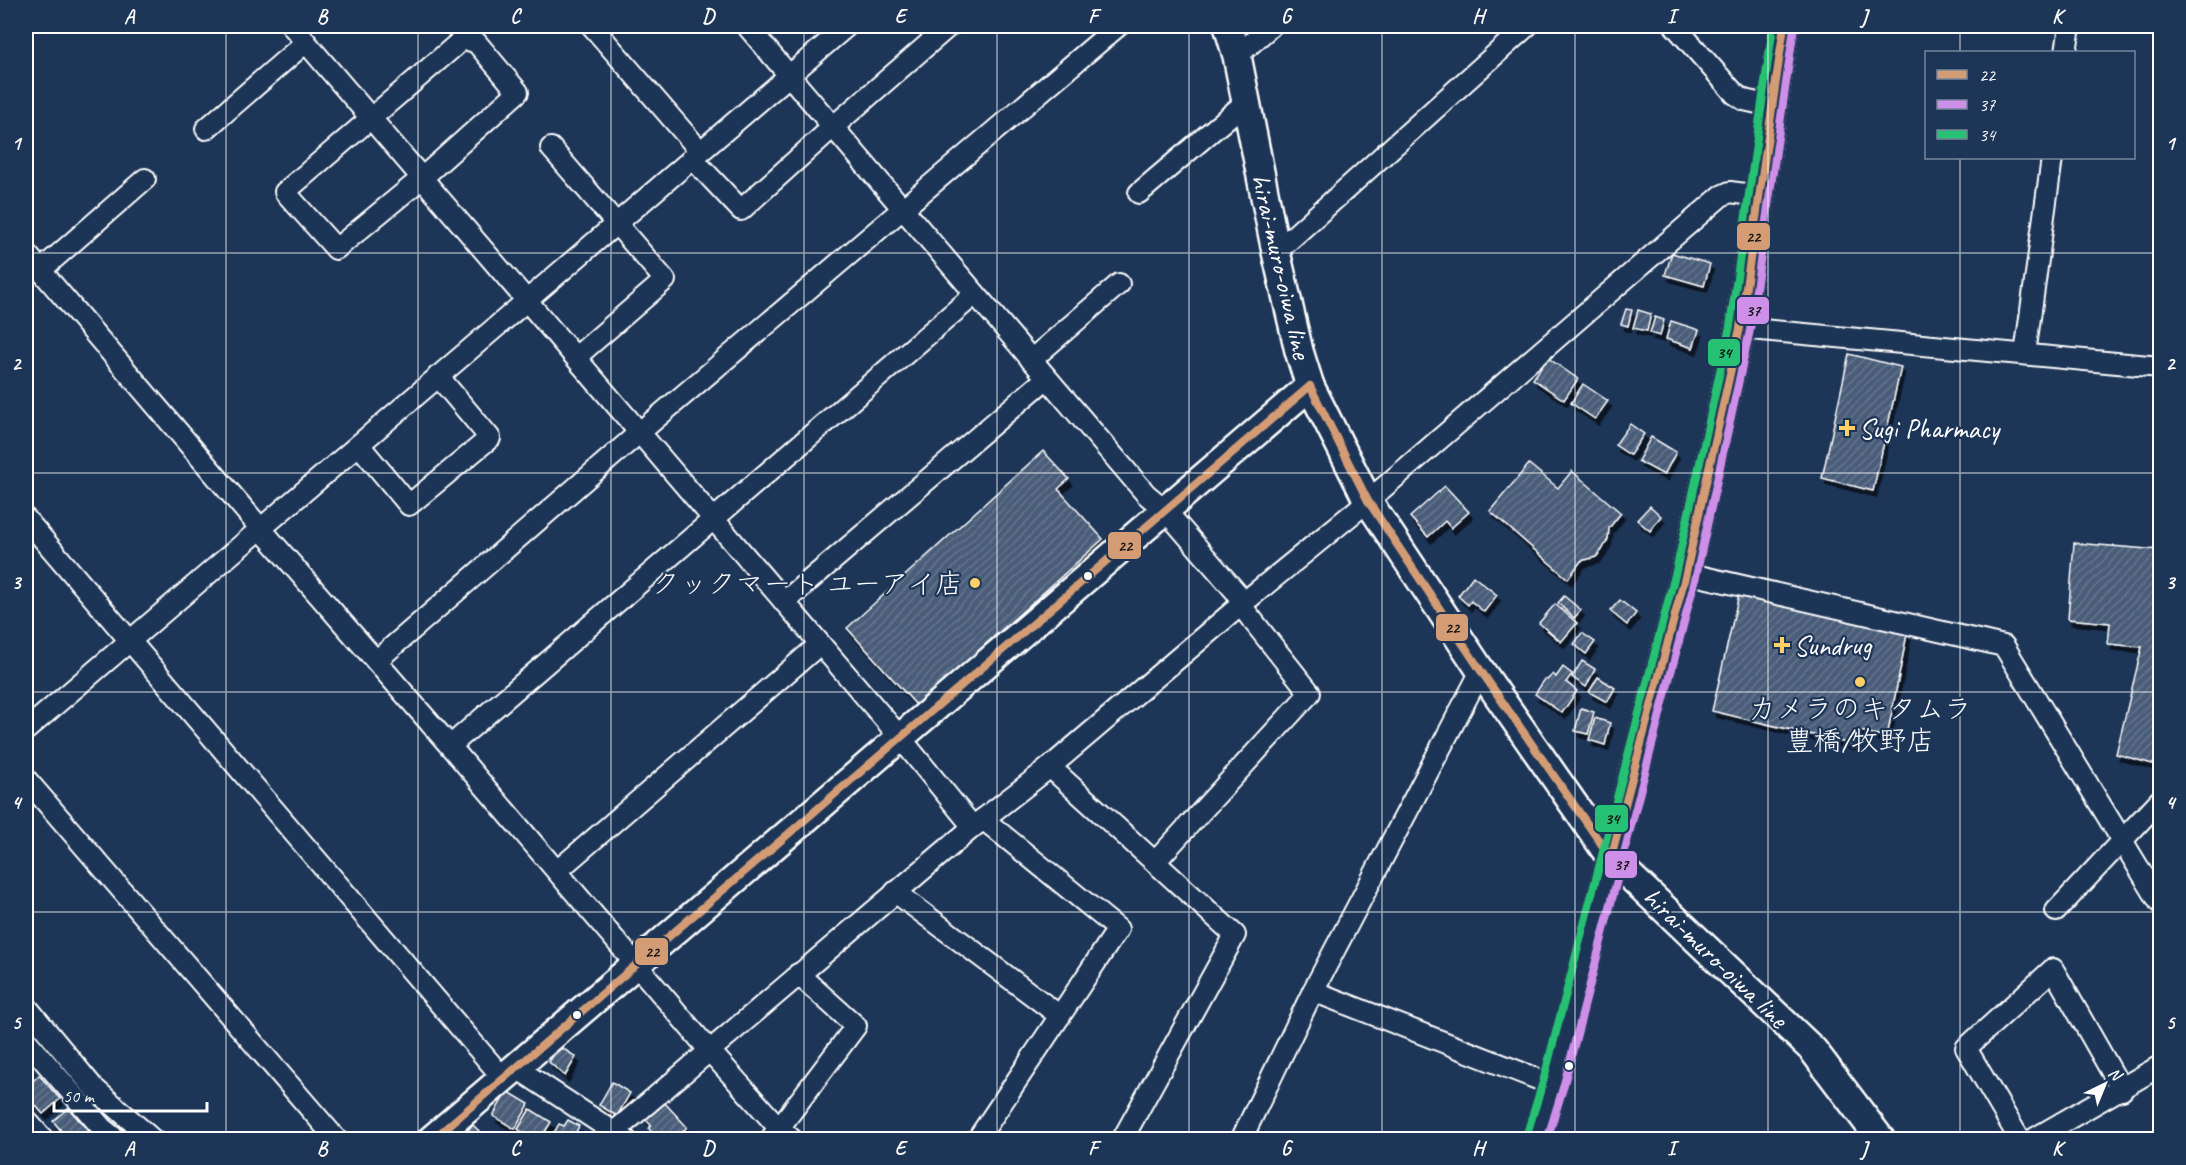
<svg xmlns="http://www.w3.org/2000/svg" width="2186" height="1165" viewBox="0 0 2186 1165" font-family="Caveat,'Klee One',sans-serif">
<style>
.lines{fill:none;stroke-linecap:round;stroke-linejoin:round}
.stream{stroke:#a0aab8;stroke-width:6}
.building{fill:url(#building-hatch);stroke:#fff;stroke-width:1.5;filter:url(#shadow)}
.street-casing{stroke:#fff;stroke-width:24}
.secondary-casing{stroke:#fff;stroke-width:32}
.street{stroke:#1d3557;stroke-width:20}
.secondary{stroke:#1d3557;stroke-width:27}
.bus-1-casing{stroke:#1d3557;stroke-width:12}
.bus-2-casing{stroke:#1d3557;stroke-width:12}
.bus-3-casing{stroke:#1d3557;stroke-width:12}
.bus-1{stroke:#d39c74;stroke-width:8}
.bus-2{stroke:#ce8fe9;stroke-width:8}
.bus-3{stroke:#26c172;stroke-width:8}
.grid{fill:none;stroke:#fff;stroke-width:1.5;stroke-opacity:0.55}
.poi-dot{fill:#ffd166;stroke:#1d3557;stroke-width:2}
.bus-dot{fill:#fff;stroke:#1d3557;stroke-width:2}
.labels{text-anchor:middle;stroke-width:4.5;stroke-linejoin:round;paint-order:stroke}
.street-label{font-size:28px;fill:#fff;stroke:#1d3557}
.poi-label{font-size:28px;fill:#fff;stroke:#1d3557;text-anchor:start}
.line-badge{stroke:#1d3557;stroke-width:2}
.pale-badge-label{font-size:16px;text-anchor:middle;font-weight:bold;fill:#111}
.neatline{fill:none;stroke:#fff;stroke-width:2}
.grid-label{font-size:20px;text-anchor:middle;font-weight:bold;fill:#fff}
</style>
<defs>
<pattern id="building-hatch" width="6" height="6" patternUnits="userSpaceOnUse" patternTransform="scale(1.5)"><rect width="6" height="6" fill="#4a5d79"/><path d="M-1 1l2-2M0 6l6-6M5 7l2-2" fill="none" stroke="#65758d"/></pattern>
<filter id="shadow"><feDropShadow dx="3.5" dy="6" stdDeviation="0" flood-color="#0009"/></filter>
</defs>
<rect width="100%" height="100%" fill="#1d3557"/>
<filter id="ink" filterUnits="userSpaceOnUse"><feTurbulence type="fractalNoise" baseFrequency=".0167" numOctaves="2"/><feDisplacementMap in="SourceGraphic" scale="12" xChannelSelector="R" yChannelSelector="G"/><feConvolveMatrix kernelMatrix="1 2 1 2 8 2 1 2 1" color-interpolation-filters="sRGB"/></filter>
<g filter="url(#ink)">
<g class="lines">
<g class="stream">
<polyline points="26,1025 35,1037"/>
<polyline points="93,1104 133,1140"/>
</g>
</g>
<g class="building">
<polygon points="1672,253 1710,264 1704,286 1665,275"/>
<polygon points="1626,309 1632,310 1628,326 1621,324"/>
<polygon points="1638,310 1651,314 1647,331 1633,328"/>
<polygon points="1655,317 1664,320 1660,336 1650,333"/>
<polygon points="1671,321 1699,330 1693,348 1666,339"/>
<polygon points="1849,354 1901,367 1873,491 1822,478"/>
<polygon points="1548,358 1578,379 1564,400 1533,379"/>
<polygon points="1583,384 1608,401 1595,419 1571,403"/>
<polygon points="1630,424 1644,434 1630,455 1615,445"/>
<polygon points="1651,437 1676,452 1664,475 1638,461"/>
<polygon points="1043,451 1069,479 1058,489 1103,539 917,706 847,628"/>
<polygon points="1529,464 1558,488 1572,471 1621,513 1609,528 1608,539 1602,550 1596,557 1581,561 1568,579 1490,511"/>
<polygon points="1445,486 1469,512 1451,528 1445,521 1428,537 1410,517"/>
<polygon points="1650,506 1661,516 1650,531 1637,520"/>
<polygon points="2074,543 2160,550 2160,766 2116,754 2142,647 2108,644 2110,623 2068,619"/>
<polygon points="1473,576 1497,595 1484,612 1471,601 1468,605 1458,596"/>
<polygon points="1740,590 1907,634 1887,737 1860,731 1859,746 1712,711"/>
<polygon points="1564,596 1581,610 1574,618 1558,603"/>
<polygon points="1620,600 1636,613 1627,625 1610,611"/>
<polygon points="1555,604 1577,623 1561,642 1539,623"/>
<polygon points="1582,633 1595,642 1586,654 1574,644"/>
<polygon points="1582,661 1595,669 1586,687 1572,677"/>
<polygon points="1563,667 1572,674 1566,682 1577,691 1562,713 1535,694 1545,679 1547,680 1553,674 1556,677"/>
<polygon points="1598,677 1615,688 1607,702 1589,692"/>
<polygon points="1581,708 1594,712 1588,734 1575,731"/>
<polygon points="1595,718 1610,723 1605,745 1589,740"/>
<polygon points="559,1046 576,1057 565,1076 549,1062"/>
<polygon points="39,1075 60,1099 43,1114 31,1100 26,1104 26,1087"/>
<polygon points="612,1082 630,1093 617,1116 599,1105"/>
<polygon points="507,1091 529,1104 515,1129 493,1116"/>
<polygon points="663,1101 687,1127 674,1140 658,1140 649,1129 651,1125 644,1118"/>
<polygon points="68,1108 89,1131 79,1140 69,1140 53,1121"/>
<polygon points="530,1109 551,1122 540,1140 534,1140 518,1129"/>
<polygon points="568,1120 579,1126 572,1140 550,1140 559,1124 564,1126"/>
<polygon points="473,1125 488,1140 458,1140"/>
</g>
<g class="lines">
<defs>
<g id="street">
<polyline points="292,26 899,736 973,827"/>
<polyline points="592,26 700,151"/>
<polyline points="747,26 1146,494 1165,510 1236,592 1246,612 1310,693 1155,862"/>
<polyline points="1675,26 1735,94 1744,100 1771,106"/>
<polygon points="463,39 476,42 518,92 422,178 336,249 285,192"/>
<polyline points="2066,52 2070,26"/>
<polyline points="1237,56 1271,26"/>
<polyline points="206,129 306,42"/>
<polyline points="551,148 665,280 576,357"/>
<polyline points="692,158 741,210 834,126 949,26"/>
<polyline points="1139,193 1246,102"/>
<polyline points="1276,252 1527,26"/>
<polyline points="26,253 261,529 450,746 709,1050 779,1128 793,1140"/>
<polyline points="41,270 145,179"/>
<polyline points="1740,328 2160,367"/>
<polyline points="2025,354 2052,158"/>
<polyline points="1031,360 1119,284"/>
<polyline points="359,445 409,505 490,438 438,376"/>
<polyline points="26,519 503,1078"/>
<polyline points="1686,573 2004,646 2160,903"/>
<polyline points="784,602 1047,378"/>
<polyline points="376,661 640,432 1118,26"/>
<polyline points="26,730 847,26"/>
<polyline points="450,746 975,294"/>
<polyline points="1050,767 1235,935 1122,1140"/>
<polyline points="26,779 337,1140"/>
<polyline points="557,871 820,644"/>
<polyline points="895,892 1060,1016"/>
<polyline points="2056,911 2160,800"/>
<polyline points="1313,991 1553,1085"/>
<polyline points="26,1006 93,1087 153,1140"/>
<polyline points="26,1040 102,1128 117,1140"/>
<polyline points="515,1067 626,1140"/>
<polyline points="26,1120 44,1140"/>
<polyline points="614,1132 973,827 1050,767 1242,604 1368,501 1721,196 1730,192 1760,196"/>
<polyline points="770,1140 856,1026 798,974"/>
<polyline points="977,1140 1118,929 983,819"/>
<polyline points="1241,1140 1313,991 1481,671"/>
<polyline points="2020,1140 1966,1048 2053,969 2122,1090"/>
<polyline points="2032,1140 2160,1066"/>
</g>
<g id="secondary">
<polyline points="1228,26 1237,56 1276,252 1299,351 1310,386 1368,501 1481,671 1611,858 1813,1050 1881,1140"/>
<polyline points="431,1140 1310,386"/>
<polyline points="1536,1140 1553,1085 1686,573 1740,328 1784,26"/>
</g>
</defs>
<use href="#street" class="street-casing"/>
<use href="#secondary" class="secondary-casing"/>
<use href="#street" class="street"/>
<use href="#secondary" class="secondary"/>
<defs>
<g id="bus-1">
<polyline points="1310,386 1368,501 1481,671 1611,858"/>
<polyline points="1611,858 1686,573 1740,328 1784,26"/>
<polyline points="432,1140 1310,386"/>
</g>
<polyline id="bus-2" points="1547,1140 1563,1088 1696,576 1750,330 1794,28"/>
<polyline id="bus-3" points="1526,1137 1543,1082 1676,571 1730,326 1773,26"/>
</defs>
<use href="#bus-1" class="bus-1-casing"/>
<use href="#bus-2" class="bus-2-casing"/>
<use href="#bus-3" class="bus-3-casing"/>
<use href="#bus-1" class="bus-1"/>
<use href="#bus-2" class="bus-2"/>
<use href="#bus-3" class="bus-3"/>
</g>
</g>
<path class="grid" d="M226,26V1140M418,26V1140M611,26V1140M804,26V1140M997,26V1140M1189,26V1140M1382,26V1140M1575,26V1140M1768,26V1140M1960,26V52M1960,158V1140M26,253H2160M26,473H2160M26,692H2160M26,912H2160"/>
<g class="poi-dot">
<path d="M1844 419h6v6h6v6h-6v6h-6v-6h-6v-6h6z"/>
<circle cx="975" cy="583" r="6"/>
<path d="M1779 636h6v6h6v6h-6v6h-6v-6h-6v-6h6z"/>
<circle cx="1860" cy="682" r="6"/>
</g>
<g class="bus-dot">
<circle cx="1088" cy="576" r="5"/>
<circle cx="577" cy="1015" r="5"/>
<circle cx="1569" cy="1066" r="5"/>
</g>
<g class="labels">
<g class="street-label">
<text transform="translate(1282 266) rotate(77)" y="10">hirai-muro-oiwa line</text>
<text transform="translate(1716 957) rotate(44)" y="10">hirai-muro-oiwa line</text>
</g>
<g class="poi-label">
<text x="1859" y="438">Sugi Pharmacy</text>
<text x="963" y="593" text-anchor="end">クックマート ユーアイ店</text>
<text x="1794" y="655">Sundrug</text>
<text x="1860" y="718" text-anchor="middle">カメラのキタムラ<tspan x="1860" dy="32">豊橋/牧野店</tspan></text>
</g>
</g>
<g class="line-badge">
<rect x="1736" y="222" width="35" height="29" rx="6" fill="#d39c74"/>
<rect x="1736" y="296" width="34" height="29" rx="6" fill="#ce8fe9"/>
<rect x="1707" y="338" width="34" height="29" rx="6" fill="#26c172"/>
<rect x="1107" y="531" width="35" height="29" rx="6" fill="#d39c74"/>
<rect x="1435" y="613" width="34" height="29" rx="6" fill="#d39c74"/>
<rect x="1594" y="804" width="35" height="29" rx="6" fill="#26c172"/>
<rect x="1604" y="850" width="34" height="29" rx="6" fill="#ce8fe9"/>
<rect x="634" y="937" width="35" height="29" rx="6" fill="#d39c74"/>
</g>
<g class="pale-badge-label">
<text x="1753" y="242">22</text>
<text x="1753" y="316">37</text>
<text x="1724" y="358">34</text>
<text x="1125" y="551">22</text>
<text x="1452" y="633">22</text>
<text x="1612" y="824">34</text>
<text x="1621" y="870">37</text>
<text x="652" y="957">22</text>
</g>
<rect width="2186" height="1165" fill="none" stroke="#1d3557" stroke-width="66"/>
<rect x="1925" y="51" width="210" height="108" fill="#1d3557" stroke="#77869a" stroke-width="1.5"/>
<rect x="1937" y="70" width="30" height="9" fill="#d39c74" stroke="#77869a" stroke-width="1.5"/>
<text x="1979" y="81" font-size="18" fill="#ffffff">22</text>
<rect x="1937" y="100" width="30" height="9" fill="#ce8fe9" stroke="#77869a" stroke-width="1.5"/>
<text x="1979" y="111" font-size="18" fill="#ffffff">37</text>
<rect x="1937" y="130" width="30" height="9" fill="#26c172" stroke="#77869a" stroke-width="1.5"/>
<text x="1979" y="141" font-size="18" fill="#ffffff">34</text>
<g transform="translate(2105 1084) rotate(43)" stroke="#1d3557" stroke-width="4.5" paint-order="stroke">
<path d="M0-4.5L10 22L0 15L-10 22Z" fill="#ffffff"/>
<text y="-9" font-size="16" font-weight="bold" text-anchor="middle" fill="#ffffff">N</text>
</g>
<path d="M54 1102v9h153v-9" fill="none" stroke="#ffffff" stroke-width="3"/>
<text x="63" y="1102" font-size="18" fill="#ffffff" stroke="#1d3557" stroke-width="4.5" paint-order="stroke">50 m</text>
<rect x="33" y="33" width="2120" height="1099" class="neatline"/>
<g class="grid-label">
<text x="129" y="23">A</text>
<text x="322" y="23">B</text>
<text x="515" y="23">C</text>
<text x="708" y="23">D</text>
<text x="900" y="23">E</text>
<text x="1093" y="23">F</text>
<text x="1286" y="23">G</text>
<text x="1478" y="23">H</text>
<text x="1671" y="23">I</text>
<text x="1864" y="23">J</text>
<text x="2057" y="23">K</text>
<text x="16" y="150">1</text>
<text x="2170" y="150">1</text>
<text x="16" y="370">2</text>
<text x="2170" y="370">2</text>
<text x="16" y="589">3</text>
<text x="2170" y="589">3</text>
<text x="16" y="809">4</text>
<text x="2170" y="809">4</text>
<text x="16" y="1029">5</text>
<text x="2170" y="1029">5</text>
<text x="129" y="1155">A</text>
<text x="322" y="1155">B</text>
<text x="515" y="1155">C</text>
<text x="708" y="1155">D</text>
<text x="900" y="1155">E</text>
<text x="1093" y="1155">F</text>
<text x="1286" y="1155">G</text>
<text x="1478" y="1155">H</text>
<text x="1671" y="1155">I</text>
<text x="1864" y="1155">J</text>
<text x="2057" y="1155">K</text>
</g>
</svg>
